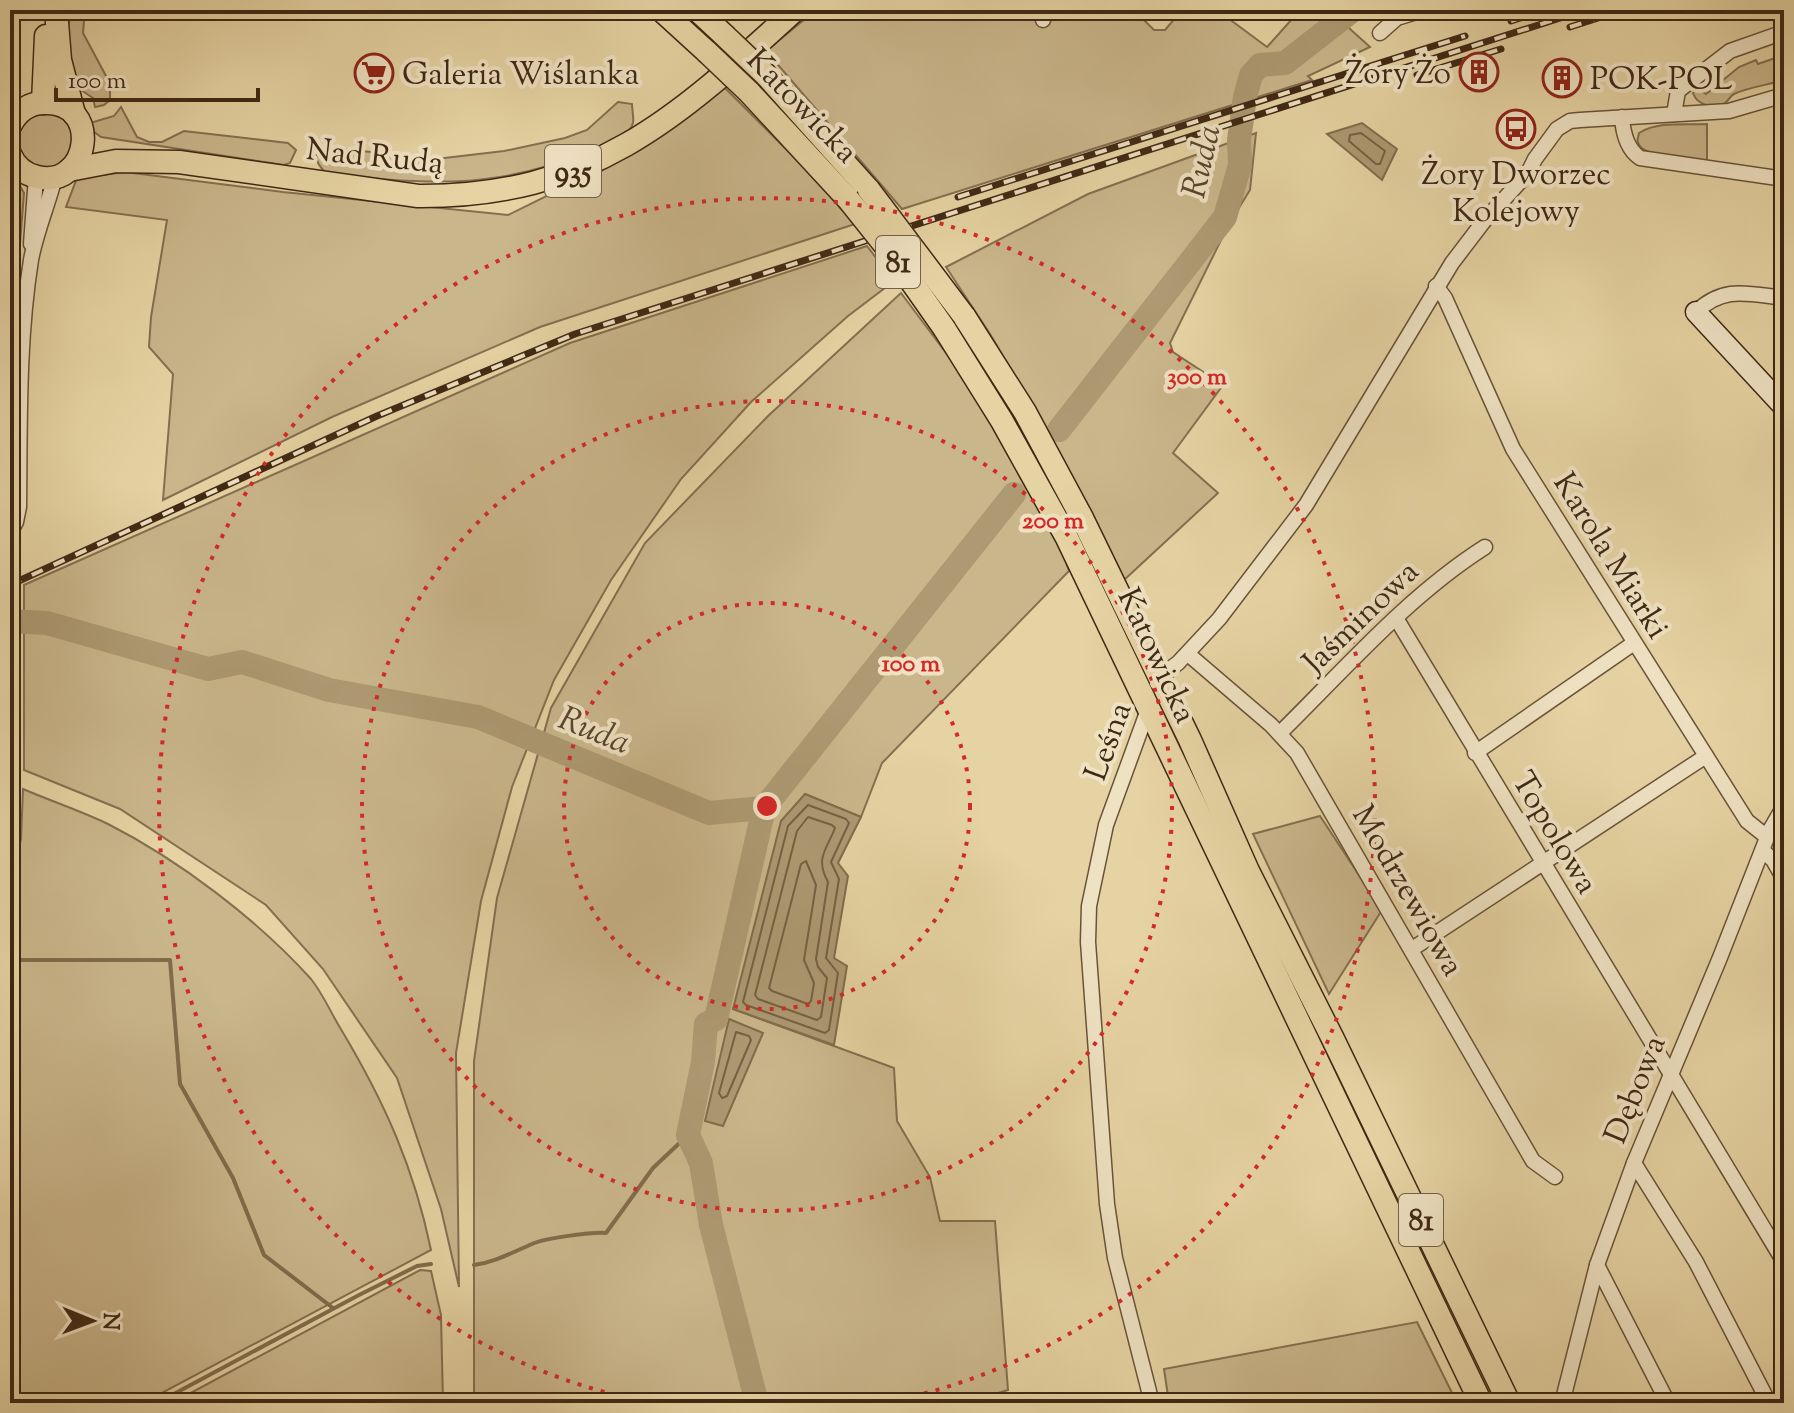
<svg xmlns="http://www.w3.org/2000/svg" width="1794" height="1413" viewBox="0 0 1794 1413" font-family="'Sorts Mill Goudy',serif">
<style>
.green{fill:#cab68b;stroke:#846f50;stroke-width:2}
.water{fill:#ad9972;stroke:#816c4c;stroke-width:2}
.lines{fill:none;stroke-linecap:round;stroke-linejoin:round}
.shore{stroke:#766043;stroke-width:2}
.stream{stroke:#816c4c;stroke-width:4}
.river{stroke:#ad9972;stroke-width:24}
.street-casing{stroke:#695338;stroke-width:17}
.secondary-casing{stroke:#3f2814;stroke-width:23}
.primary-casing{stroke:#3f2814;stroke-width:25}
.street{stroke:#efe2c3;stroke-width:14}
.secondary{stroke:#efe2c3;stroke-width:20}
.primary{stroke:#e6d3a3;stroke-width:22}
.rail-casing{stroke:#3f2814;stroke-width:7}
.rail{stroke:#efe2c3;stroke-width:4;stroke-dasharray:12;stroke-linecap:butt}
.primary-bridge-casing{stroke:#3f2814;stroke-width:25;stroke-linecap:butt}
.primary-bridge{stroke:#e6d3a3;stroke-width:22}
.ring{fill:none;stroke:#d62828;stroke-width:4;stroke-dasharray:4 8}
.labels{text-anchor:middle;stroke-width:8;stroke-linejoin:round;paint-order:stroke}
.shield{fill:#efe2c3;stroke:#746048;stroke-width:2}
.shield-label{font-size:30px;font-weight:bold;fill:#3f2814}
.poi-label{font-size:32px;fill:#3f2814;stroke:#efe2c3;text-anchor:start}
.street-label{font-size:32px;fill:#3f2814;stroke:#efe2c3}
.water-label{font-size:34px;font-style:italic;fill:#5a442c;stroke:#efe2c3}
.centre{fill:#d62828;stroke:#efe2c3;stroke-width:4}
.ring-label{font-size:24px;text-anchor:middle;font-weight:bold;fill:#d62828;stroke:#efe2c3;stroke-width:8;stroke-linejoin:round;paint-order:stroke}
</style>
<rect width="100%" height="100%" fill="#e6d3a3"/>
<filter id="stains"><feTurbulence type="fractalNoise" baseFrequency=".0025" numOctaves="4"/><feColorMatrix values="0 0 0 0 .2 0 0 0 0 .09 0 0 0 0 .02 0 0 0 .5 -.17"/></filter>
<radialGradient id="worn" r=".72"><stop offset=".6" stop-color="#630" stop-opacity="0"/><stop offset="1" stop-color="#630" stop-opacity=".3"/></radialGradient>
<g class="green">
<polygon points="71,10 85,10 83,33 106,76 110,86 110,100 104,105 95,107 93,98 75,86 67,34"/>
<polygon points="816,10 1134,10 1154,30 1165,30 1182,10 1217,10 1267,47 1300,10 1329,10 1370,47 1308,76 1312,80 902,209 766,51"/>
<path d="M1784,55V80C1768,85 1749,87 1734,94C1730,96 1729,100 1725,103C1714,110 1697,105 1693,93L1696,87L1706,94L1739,67L1756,60L1758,64Z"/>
<polygon points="725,88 801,164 855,224 540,327 332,417 163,500 173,374 149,347 151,317 167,220 66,207 77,178 125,172 283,192 508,215 577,181 594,176"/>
<path d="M618,102L632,104C632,109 634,118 633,123C629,139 600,145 587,151C501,190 418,185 326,173C319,166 314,160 318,149L325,147L436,159L504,151L565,138L587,130Z"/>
<polygon points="121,107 137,137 149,142 162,142 184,131 288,143 296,150 290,163 284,165 101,137 89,128 90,123 114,116"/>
<circle cx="45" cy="140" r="28"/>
<path d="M1707,124V162C1693,160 1648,157 1640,146C1636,141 1638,138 1639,133C1658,121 1685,125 1707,124Z"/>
<polygon points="1256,133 1250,190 1229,224 1170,343 1173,352 1223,385 1173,453 1218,493 1124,580 1046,428 990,334 946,267 1088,194"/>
<polygon points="10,179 19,184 24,193 17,282 10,281"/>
<polygon points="867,246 894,281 848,316 751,402 681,479 611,580 554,680 512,787 481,901 456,1053 459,1287 441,1209 397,1078 323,969 266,905 120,809 24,770 24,585 570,343"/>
<polygon points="901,293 964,377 1061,548 1069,571 882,763 861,817 805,794 733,1009 894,1068 897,1121 930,1177 940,1221 995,1221 1008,1390 965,1403 474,1403 474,1061 497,898 551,708 645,543 768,416"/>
<path d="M23,789C51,801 81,811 108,824C179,860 258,920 311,979C323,994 332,1015 342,1031C385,1103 414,1168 431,1250L143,1403H10V882L21,839Z"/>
<polygon points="1320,816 1382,910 1329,994 1253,834"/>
<polygon points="420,1270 431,1271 441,1315 443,1403 172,1403"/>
<polygon points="1417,1322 1457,1403 1169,1403 1164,1369"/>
</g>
<g class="water">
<polygon points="1362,123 1397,149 1382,180 1327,134"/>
<polygon points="805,794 861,817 838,863 848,876 834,958 847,966 834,1045 733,1009 781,821"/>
<polygon points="729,1019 763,1033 723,1126 705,1121"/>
</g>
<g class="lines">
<g class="shore">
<polygon points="1361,133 1385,151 1380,164 1376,164 1349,141 1350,135"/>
<polygon points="808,805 846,819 849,823 831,862 839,879 826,958 838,973 829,1030 825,1033 746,1005 743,1002 788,826"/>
<path d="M808,817L832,825L835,828C826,851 815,858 828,882L816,959L818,967L827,978L821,1017L817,1020L758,999L755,995L797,831Z"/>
<polygon points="806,861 816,885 804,960 814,983 811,1001 808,1004 772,991 769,988 801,864"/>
<polygon points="736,1032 749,1036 751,1040 727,1096 722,1098 719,1093"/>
</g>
<g class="stream">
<polyline points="10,960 170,960 180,1084 233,1178 264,1255 333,1308"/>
<path d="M474,1265C495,1262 511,1253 532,1244C544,1238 592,1232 606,1233L653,1168L688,1135"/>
<polyline points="157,1403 359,1295 417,1266 431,1264"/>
</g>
<g class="river">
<polyline points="1059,430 1225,217 1240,165 1239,140 1245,97 1251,75 1260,65 1285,63 1353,10"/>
<polyline points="10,621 47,623 208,669 242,662 329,690 478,717 709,813 764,808 1014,494"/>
<polyline points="757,1403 711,1225 701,1163 688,1135 703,1062 706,1024 716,1019 764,808"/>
</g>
<defs>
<g id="street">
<polyline points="1043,20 1045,10"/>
<polyline points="1380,33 1397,18 1423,10"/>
<polyline points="1674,114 1678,91 1730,51 1784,32"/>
<path d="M1622,117C1623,134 1627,149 1640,158L1784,179"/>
<polyline points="31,244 36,177"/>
<polyline points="1436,286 1445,298 1513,449 1747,821 1767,837"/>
<path d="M1696,312C1724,285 1748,294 1784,298"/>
<path d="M10,533L16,522L19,507C20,425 18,341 31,260C36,232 48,205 55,177"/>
<polyline points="1396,618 1784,1262"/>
<polyline points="1188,654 1271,725 1297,753 1533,1161 1555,1177"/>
<polyline points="1157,683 1159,677 1178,663 1219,619 1306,505 1452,263 1484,221 1528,173 1535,159 1557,129 1570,121 1580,120 1729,111 1784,95"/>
<polyline points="1149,707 1106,825 1089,906 1088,942 1107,1204 1115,1258 1152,1403"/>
<path d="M1280,733C1345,669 1408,596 1485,547"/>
<polyline points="1475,753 1634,643"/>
<polyline points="1763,851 1773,860 1784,879"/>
<polyline points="1412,949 1706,756"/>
<polyline points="1634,1163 1696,1262 1769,1403"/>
<polyline points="1597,1265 1668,1403"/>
<polyline points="1562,1403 1597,1265 1634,1163 1719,960 1770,830 1784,806"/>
</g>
<polyline id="secondary" points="1696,312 1784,407"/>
<g id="primary">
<polyline points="56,10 60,60 74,114"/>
<polyline points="661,10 707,52"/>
<polyline points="697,10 724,35"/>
<polyline points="766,75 869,190"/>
<polyline points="749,92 848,199"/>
<polyline points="43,103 46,36"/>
<path d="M10,126C17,112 28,103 44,103C103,100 90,190 37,177C24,174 15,166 10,154"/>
<path d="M69,170L116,161L179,162L418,196C591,197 675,120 795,10"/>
<polyline points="964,316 1025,412 1082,518 1190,740 1248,871 1332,1037 1509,1403"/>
<polyline points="944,328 1002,421 1067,538 1481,1403"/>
</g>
</defs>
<use href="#street" class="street-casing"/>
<use href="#secondary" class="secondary-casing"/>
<use href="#primary" class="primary-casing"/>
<use href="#street" class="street"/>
<use href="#secondary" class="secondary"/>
<use href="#primary" class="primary"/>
<defs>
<g id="rail">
<polyline points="1511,21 1545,10"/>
<polyline points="1570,27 1623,10"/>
<polyline points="1417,75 1501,49"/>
<polyline points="958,197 1465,36"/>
<polyline points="10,585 377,416 575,334 1585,10"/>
</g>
</defs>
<use href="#rail" class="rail-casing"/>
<use href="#rail" class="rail"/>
<defs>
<g id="primary-bridge">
<polyline points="724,35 766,75"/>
<polyline points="707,52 749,92"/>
<polyline points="869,190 964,316"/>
<polyline points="848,199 892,254 944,328"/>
</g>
</defs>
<use href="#primary-bridge" class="primary-bridge-casing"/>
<use href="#primary-bridge" class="primary-bridge"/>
</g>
<g class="ring">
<circle cx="767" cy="806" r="203"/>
<circle cx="767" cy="806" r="405"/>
<path d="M651 1403A608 608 0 1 1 883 1403"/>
</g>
<defs>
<symbol id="building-ring" viewBox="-11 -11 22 22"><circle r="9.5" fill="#efe2c3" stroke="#8f2418" stroke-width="1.5"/><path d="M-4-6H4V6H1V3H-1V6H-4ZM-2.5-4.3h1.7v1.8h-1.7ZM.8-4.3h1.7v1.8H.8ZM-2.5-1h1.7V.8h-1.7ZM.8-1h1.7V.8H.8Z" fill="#8f2418"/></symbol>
<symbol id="supermarket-ring" viewBox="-11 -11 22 22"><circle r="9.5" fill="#efe2c3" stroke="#8f2418" stroke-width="1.5"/><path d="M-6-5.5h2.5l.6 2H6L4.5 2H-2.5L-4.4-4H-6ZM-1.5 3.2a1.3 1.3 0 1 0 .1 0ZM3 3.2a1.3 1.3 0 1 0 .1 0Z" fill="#8f2418"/></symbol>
<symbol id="bus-ring" viewBox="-11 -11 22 22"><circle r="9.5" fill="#efe2c3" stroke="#8f2418" stroke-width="1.5"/><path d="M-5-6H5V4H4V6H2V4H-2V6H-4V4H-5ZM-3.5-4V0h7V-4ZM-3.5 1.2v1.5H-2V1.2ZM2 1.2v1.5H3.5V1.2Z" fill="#8f2418"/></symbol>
</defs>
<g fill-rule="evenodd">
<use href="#building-ring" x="1457" y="50" width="44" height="44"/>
<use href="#supermarket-ring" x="352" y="51" width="44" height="44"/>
<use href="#building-ring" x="1540" y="56" width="44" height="44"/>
<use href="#bus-ring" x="1494" y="107" width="44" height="44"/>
</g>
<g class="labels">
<g class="shield">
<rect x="545" y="145" width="56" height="52" rx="6"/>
<rect x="876" y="236" width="44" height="52" rx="6"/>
<rect x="1399" y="1194" width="44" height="52" rx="6"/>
</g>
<g class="shield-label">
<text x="573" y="181">935</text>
<text x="898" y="272">81</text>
<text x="1421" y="1230">81</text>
</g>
<g class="poi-label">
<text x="1451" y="83" text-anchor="end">Żory Żo</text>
<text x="402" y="84">Galeria Wiślanka</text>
<text x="1590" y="89">POK-POL</text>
<text x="1516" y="184" text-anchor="middle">Żory Dworzec<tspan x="1516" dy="37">Kolejowy</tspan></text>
</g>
<g class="street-label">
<text transform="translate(803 105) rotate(46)" y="11">Katowicka</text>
<text transform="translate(375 155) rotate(6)" y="11">Nad Rudą</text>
<text transform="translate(1612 555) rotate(58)" y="11">Karola Miarki</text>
<text transform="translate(1360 616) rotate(-44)" y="11">Jaśminowa</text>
<text transform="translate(1158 655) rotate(65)" y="11">Katowicka</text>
<text transform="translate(1107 741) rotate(-70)" y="11">Leśna</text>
<text transform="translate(1556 832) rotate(59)" y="11">Topolowa</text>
<text transform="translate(1409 890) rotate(60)" y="11">Modrzewiowa</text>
<text transform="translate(1634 1089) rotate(-68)" y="11">Dębowa</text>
</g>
<g class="water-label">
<text transform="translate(1200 161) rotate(-77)" y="12">Ruda</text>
<text transform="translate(595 729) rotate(22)" y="12">Ruda</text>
</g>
</g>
<circle cx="767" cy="806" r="12" class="centre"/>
<g class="ring-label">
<text x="1197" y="384">300 m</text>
<text x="1053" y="528">200 m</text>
<text x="911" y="671">100 m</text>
</g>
<rect width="1794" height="1413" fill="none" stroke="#e6d3a3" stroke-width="40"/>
<rect x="12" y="12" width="1770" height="1389" fill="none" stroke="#3f2814" stroke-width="4"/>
<rect x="20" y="20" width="1754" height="1373" fill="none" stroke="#3f2814" stroke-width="2"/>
<g transform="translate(92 1321) rotate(91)" stroke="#efe2c3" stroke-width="6" paint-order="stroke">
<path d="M0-6L14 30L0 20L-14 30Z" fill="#3f2814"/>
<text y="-12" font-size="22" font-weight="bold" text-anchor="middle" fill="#3f2814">N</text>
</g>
<path d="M56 88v12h202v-12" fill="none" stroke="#3f2814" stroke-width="4"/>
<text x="68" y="88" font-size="24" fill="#3f2814" stroke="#efe2c3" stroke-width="6" paint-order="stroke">100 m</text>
<rect width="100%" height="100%" filter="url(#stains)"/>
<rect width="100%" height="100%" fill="url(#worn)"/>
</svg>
